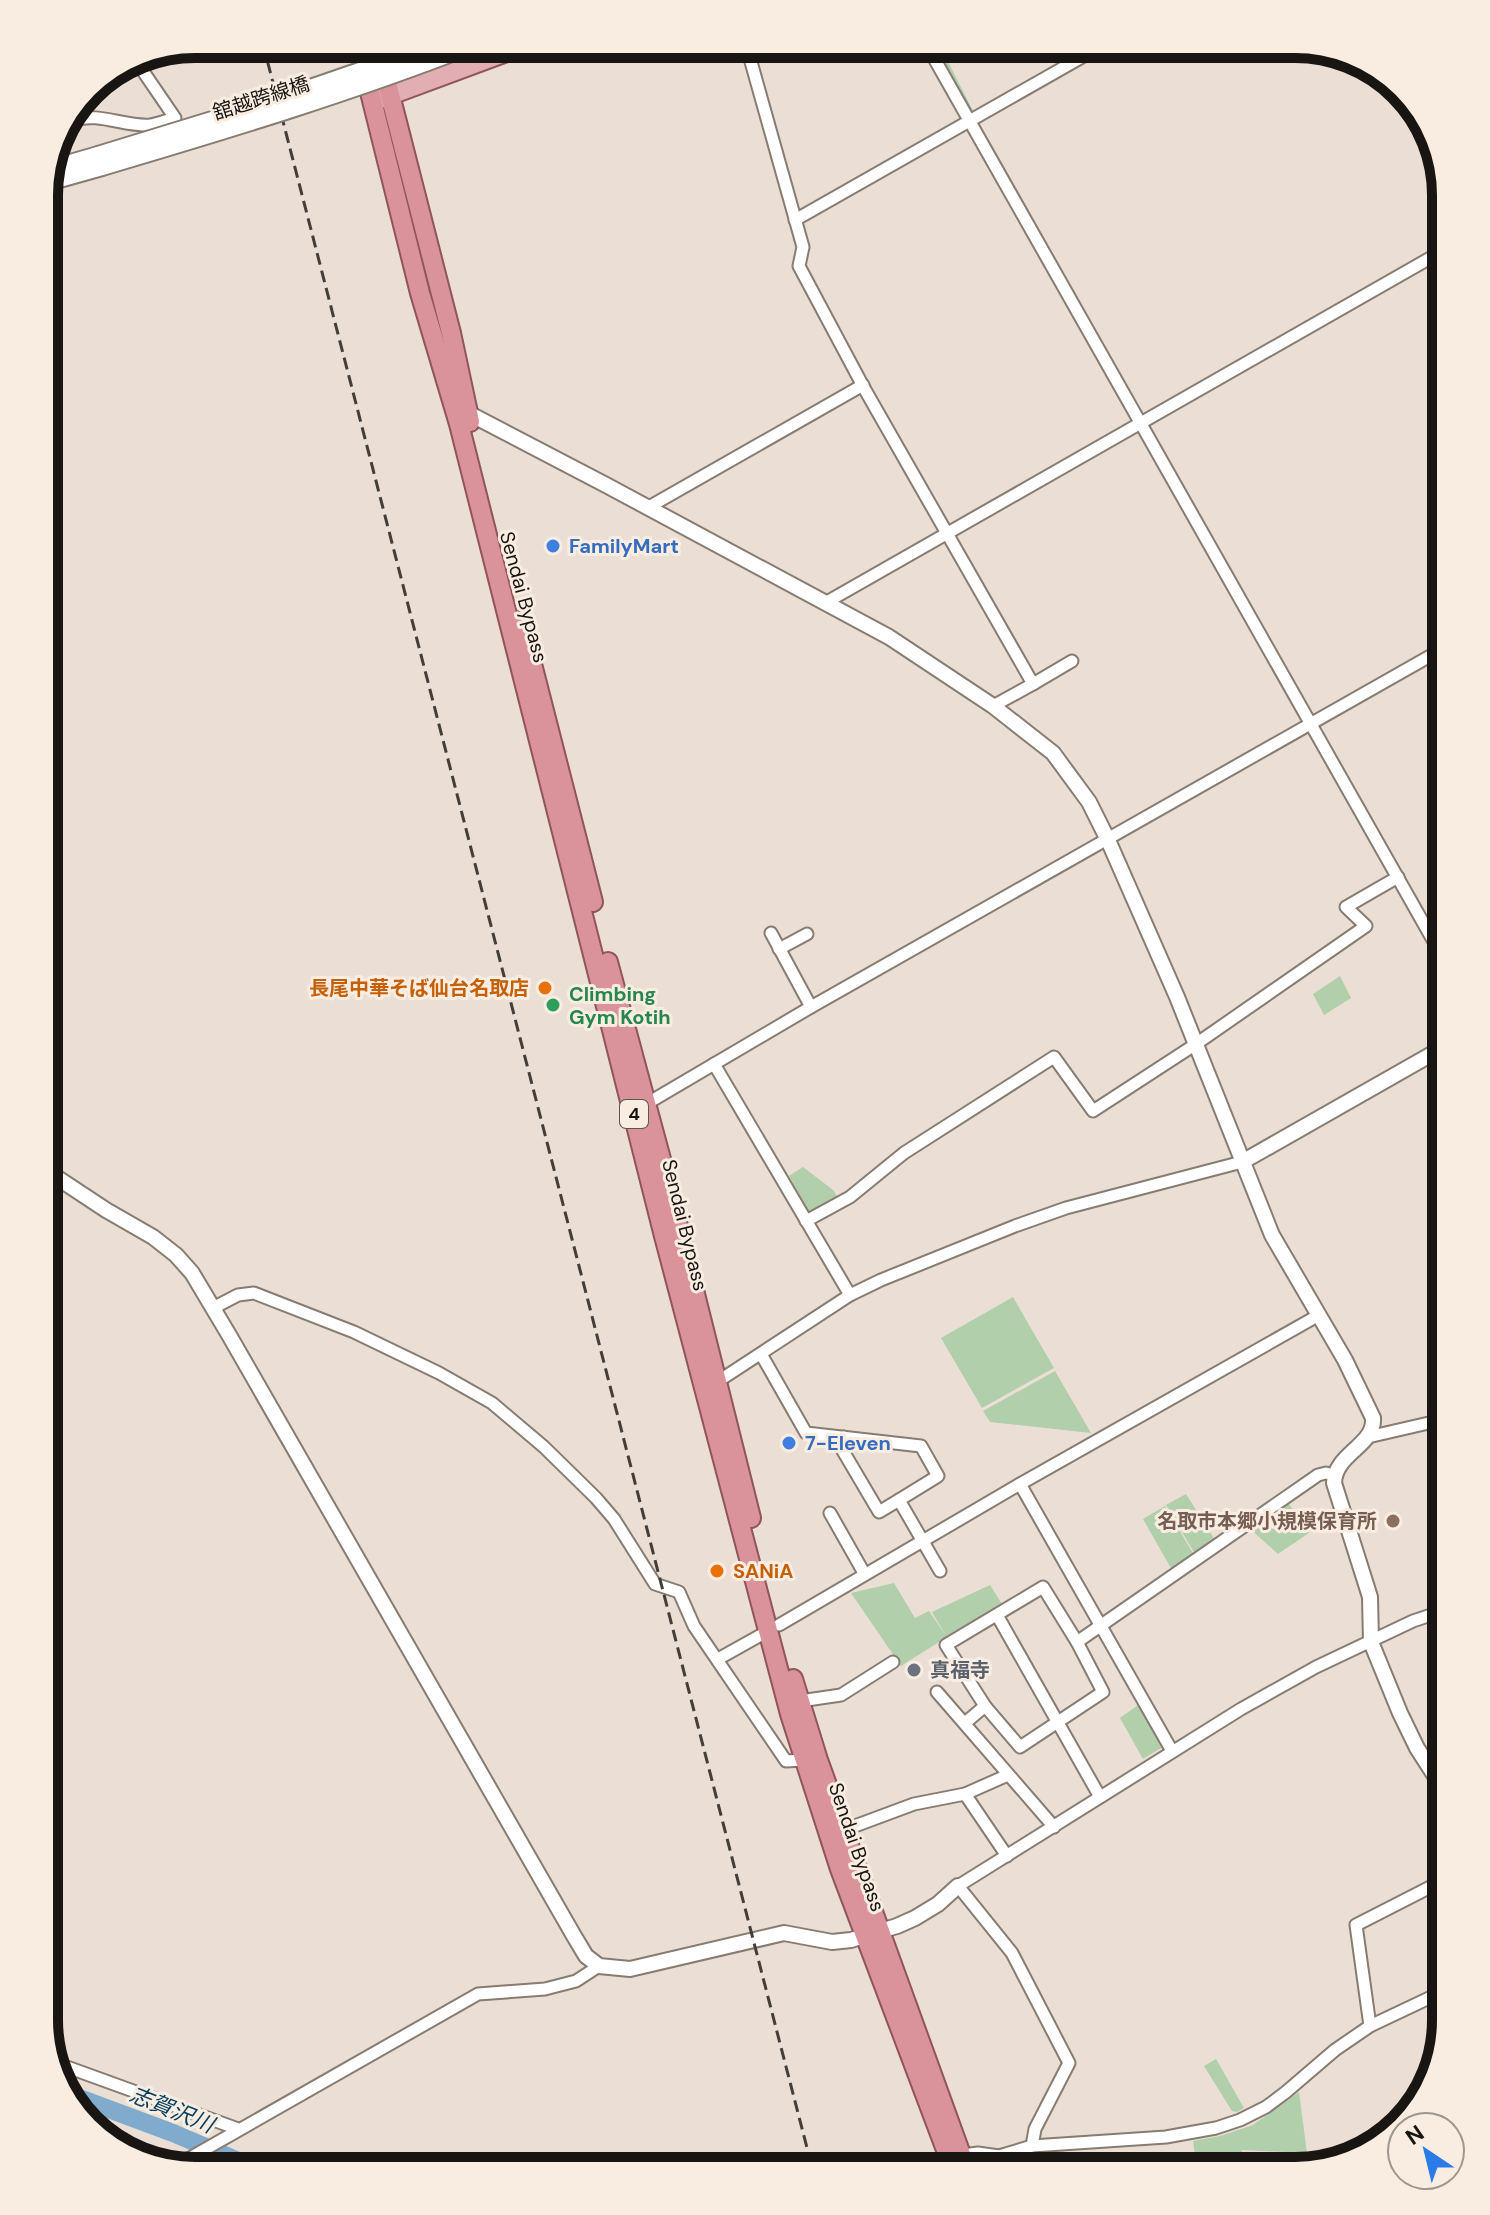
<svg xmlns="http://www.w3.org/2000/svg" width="1490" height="2215" viewBox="0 0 1490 2215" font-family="'DM Sans','Noto Sans JP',sans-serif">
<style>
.green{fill:#b0cfaa}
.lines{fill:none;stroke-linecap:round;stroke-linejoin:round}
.river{stroke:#80abcc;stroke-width:18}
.minor-casing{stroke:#877c72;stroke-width:15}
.tertiary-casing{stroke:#877c72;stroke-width:18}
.secondary-casing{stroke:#877c72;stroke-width:20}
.primary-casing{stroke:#90545b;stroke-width:22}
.trunk-casing{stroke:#90545b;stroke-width:22}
.minor{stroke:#fff;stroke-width:11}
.tertiary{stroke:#fff;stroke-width:14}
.secondary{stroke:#fff;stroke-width:16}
.primary{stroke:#e3adb4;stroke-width:18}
.trunk{stroke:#da929b;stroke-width:18}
.rail{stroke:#433e39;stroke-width:3;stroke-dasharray:12 6;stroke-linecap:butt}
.secondary-bridge-casing{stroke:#877c72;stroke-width:20;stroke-linecap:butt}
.secondary-bridge{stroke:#fff;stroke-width:16}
.shop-dot{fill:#3f7fe0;stroke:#f9ede2;stroke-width:3}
.food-dot{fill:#e8710a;stroke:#f9ede2;stroke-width:3}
.leisure-dot{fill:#2e9e5b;stroke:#f9ede2;stroke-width:3}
.education-dot{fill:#8d6e63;stroke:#f9ede2;stroke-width:3}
.worship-dot{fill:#6b7280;stroke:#f9ede2;stroke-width:3}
.labels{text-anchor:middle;stroke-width:6;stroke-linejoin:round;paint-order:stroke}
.shield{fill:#f9ede2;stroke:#5c5650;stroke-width:2}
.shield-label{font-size:18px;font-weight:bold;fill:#191512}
.street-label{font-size:20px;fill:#191512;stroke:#f9ede2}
.shop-label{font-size:20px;font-weight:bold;fill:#366cbe;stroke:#f9ede2;text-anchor:start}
.food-label{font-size:20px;font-weight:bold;fill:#c56008;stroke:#f9ede2;text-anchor:end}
.leisure-label{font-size:20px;font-weight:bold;fill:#27864d;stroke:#f9ede2;text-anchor:start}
.education-label{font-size:20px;font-weight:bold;fill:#785e54;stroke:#f9ede2;text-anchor:end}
.worship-label{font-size:20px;font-weight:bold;fill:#5b616d;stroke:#f9ede2;text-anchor:start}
.water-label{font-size:22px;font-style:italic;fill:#063d5e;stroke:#f9ede2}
.rim{fill:none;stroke:#191512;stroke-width:10}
</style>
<rect width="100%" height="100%" fill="#ebdfd5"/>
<g class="green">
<polygon points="930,44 939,44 973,111 969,113"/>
<polygon points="1340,976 1351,998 1324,1015 1313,994"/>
<polygon points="803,1167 833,1190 837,1196 815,1213 809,1211 789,1176"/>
<polygon points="1013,1297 1054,1368 982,1408 941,1338"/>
<polygon points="1055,1371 1091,1433 990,1422 983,1411"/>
<polygon points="1186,1494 1215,1540 1195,1554 1166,1505"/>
<polygon points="1287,1501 1309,1533 1278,1554 1249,1528"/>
<polygon points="1165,1506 1194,1555 1172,1570 1143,1519"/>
<polygon points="894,1583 915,1618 929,1611 946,1636 932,1612 990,1585 1002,1604 946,1636 947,1637 901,1666 851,1593"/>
<polygon points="1141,1703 1166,1745 1143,1759 1120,1718"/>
<polygon points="1216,2059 1244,2108 1237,2112 1232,2111 1204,2066"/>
<polygon points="1299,2092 1307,2153 1242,2150 1241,2158 1231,2160 1195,2156 1193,2141 1220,2136 1253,2125"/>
</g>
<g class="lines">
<g class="river">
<polyline points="63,2092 173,2133 262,2171"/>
<polyline points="1000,2171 1018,2164 1052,2160 1192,2171"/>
</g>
<defs>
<g id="minor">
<polyline points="746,44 803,247 799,266 864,388 1033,684 993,706"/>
<polyline points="926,44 1446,963"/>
<path d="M74,120C99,112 125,127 150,125C158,124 167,120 175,118L134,58"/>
<polyline points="795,220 1105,44"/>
<polyline points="647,508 863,385"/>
<polyline points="825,603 1446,249"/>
<polyline points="1033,684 1072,661"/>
<polyline points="771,933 811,1007"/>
<polyline points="779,949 807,934"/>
<polyline points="714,1064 850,1295"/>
<polyline points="640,1105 653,1100 811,1007 1446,647"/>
<polyline points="806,1221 850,1197 904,1153 1054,1057 1093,1111 1196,1044 1366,926 1346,907 1398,877"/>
<polyline points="213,1308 238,1295 254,1293 354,1332 439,1373 492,1403 544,1447 596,1498 614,1519 655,1584 679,1592 694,1626 786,1761 804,1760"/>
<polyline points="761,1354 806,1433 921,1446 938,1476 899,1500 940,1571"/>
<polyline points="717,1382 850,1295 881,1280 1015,1226 1066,1208 1242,1162"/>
<polyline points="844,1437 843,1451 879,1512 899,1500"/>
<polyline points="1368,1437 1446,1419"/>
<polyline points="1020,1484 1172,1751"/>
<polyline points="830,1513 864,1573"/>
<polygon points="1043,1587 1077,1642 1103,1692 1020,1747 985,1706 946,1645"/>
<polyline points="997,1615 1100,1797"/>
<polyline points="779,1625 1020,1484 1319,1315"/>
<polyline points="1077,1642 1318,1475 1326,1473 1335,1475"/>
<polyline points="718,1659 768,1631"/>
<polyline points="937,1692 1054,1827"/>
<polyline points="800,1701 841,1695 893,1662"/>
<polyline points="965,1723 985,1706"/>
<polyline points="965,1794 1007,1856"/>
<polyline points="844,1830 914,1804 965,1794 1008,1775"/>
<polyline points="1370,2026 1356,1925 1446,1879"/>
<polyline points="56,2063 238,2129"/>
<polyline points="1032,2146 1035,2129 1069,2063 1012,1953 958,1886 1241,1709 1316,1667 1413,1621 1446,1610"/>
<polyline points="962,2155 978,2153 999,2156 1032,2146 1166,2137 1216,2128 1240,2120 1266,2107 1286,2092 1335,2050 1370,2026 1446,1990"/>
<polyline points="181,2163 198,2171"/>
<polyline points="174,2167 478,1994 545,1989 576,1981 599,1966"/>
</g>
<g id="tertiary">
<path d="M468,413L606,485L889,637L993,706L1053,753L1089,802L1108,840L1177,997L1272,1235L1345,1360L1373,1418C1375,1446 1335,1453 1334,1483L1370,1597L1371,1642L1400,1713L1417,1748L1446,1793"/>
<polyline points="1242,1162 1446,1046"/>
<polyline points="44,1169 106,1210 153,1237 176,1255 192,1273 229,1335 574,1936 586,1956 599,1966 630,1969 784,1933 832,1942 851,1940 897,1926 915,1918 938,1904 958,1886"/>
</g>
<g id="secondary">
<polyline points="53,168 98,155"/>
<polyline points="45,183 102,167"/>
</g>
<g id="primary">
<polyline points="363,55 394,44"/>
<polyline points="377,100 528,44"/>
</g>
<g id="trunk">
<polyline points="358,44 420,293 459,424 664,1236 790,1714 840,1869 954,2171"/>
<polyline points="377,44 451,333 470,422"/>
<polyline points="521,621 593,902"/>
<polyline points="608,962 665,1174 751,1518"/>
<polyline points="793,1679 818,1760 967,2171"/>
</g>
</defs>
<use href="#minor" class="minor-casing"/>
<use href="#tertiary" class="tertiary-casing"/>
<use href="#secondary" class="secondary-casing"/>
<use href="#primary" class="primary-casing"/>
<use href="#trunk" class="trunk-casing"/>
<use href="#minor" class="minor"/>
<use href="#tertiary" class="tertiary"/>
<use href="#secondary" class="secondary"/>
<use href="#primary" class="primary"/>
<use href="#trunk" class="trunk"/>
<polyline class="rail" points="263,44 813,2171"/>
<defs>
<g id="secondary-bridge">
<polyline points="98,155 258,106 438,44"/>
<path d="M102,167C227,130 353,92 475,44"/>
</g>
</defs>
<use href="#secondary-bridge" class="secondary-bridge-casing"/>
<use href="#secondary-bridge" class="secondary-bridge"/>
</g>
<g class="shop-dot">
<circle cx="553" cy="546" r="8"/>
<circle cx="789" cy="1443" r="8"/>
</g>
<g class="food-dot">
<circle cx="545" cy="988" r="8"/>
<circle cx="717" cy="1571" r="8"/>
</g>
<circle class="leisure-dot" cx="553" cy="1005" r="8"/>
<circle class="education-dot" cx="1393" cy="1521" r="8"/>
<circle class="worship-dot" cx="914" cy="1670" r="8"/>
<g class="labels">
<rect class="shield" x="620" y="1100" width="28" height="28" rx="6"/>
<g class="shield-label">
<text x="634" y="1120">4</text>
</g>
<g class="street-label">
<text transform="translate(261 98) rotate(-18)" y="7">舘越跨線橋</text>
<text transform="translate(524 597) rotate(75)" y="7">Sendai Bypass</text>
<text transform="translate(685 1225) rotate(76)" y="7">Sendai Bypass</text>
<text transform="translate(857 1847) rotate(71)" y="7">Sendai Bypass</text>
</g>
<g class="shop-label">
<text x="569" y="553">FamilyMart</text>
<text x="805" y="1450">7-Eleven</text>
</g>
<g class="food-label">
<text x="529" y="995">長尾中華そば仙台名取店</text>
<text x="733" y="1578" text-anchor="start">SANiA</text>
</g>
<g class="leisure-label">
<text x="569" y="1001">Climbing<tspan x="569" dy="23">Gym Kotih</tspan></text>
</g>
<g class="education-label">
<text x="1377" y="1528">名取市本郷小規模保育所</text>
</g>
<g class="worship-label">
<text x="930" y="1677">真福寺</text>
</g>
<g class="water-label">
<text transform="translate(172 2109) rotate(22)" y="8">志賀沢川</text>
</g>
</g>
<path d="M0 0H1490V2215H0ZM195 58H1295A137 137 0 0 1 1432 195V2020A137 137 0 0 1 1295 2157H195A137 137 0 0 1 58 2020V195A137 137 0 0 1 195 58Z" fill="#f9ede2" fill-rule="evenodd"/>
<path class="rim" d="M195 58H1295A137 137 0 0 1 1432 195V2020A137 137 0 0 1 1295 2157H195A137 137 0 0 1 58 2020V195A137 137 0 0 1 195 58Z"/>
<g transform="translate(1426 2151) rotate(325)"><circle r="38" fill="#f9ede2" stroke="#9f978f" stroke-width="2"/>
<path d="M0-6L14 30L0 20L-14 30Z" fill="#297ce7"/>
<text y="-12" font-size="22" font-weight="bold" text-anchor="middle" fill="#191512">N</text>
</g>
</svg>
